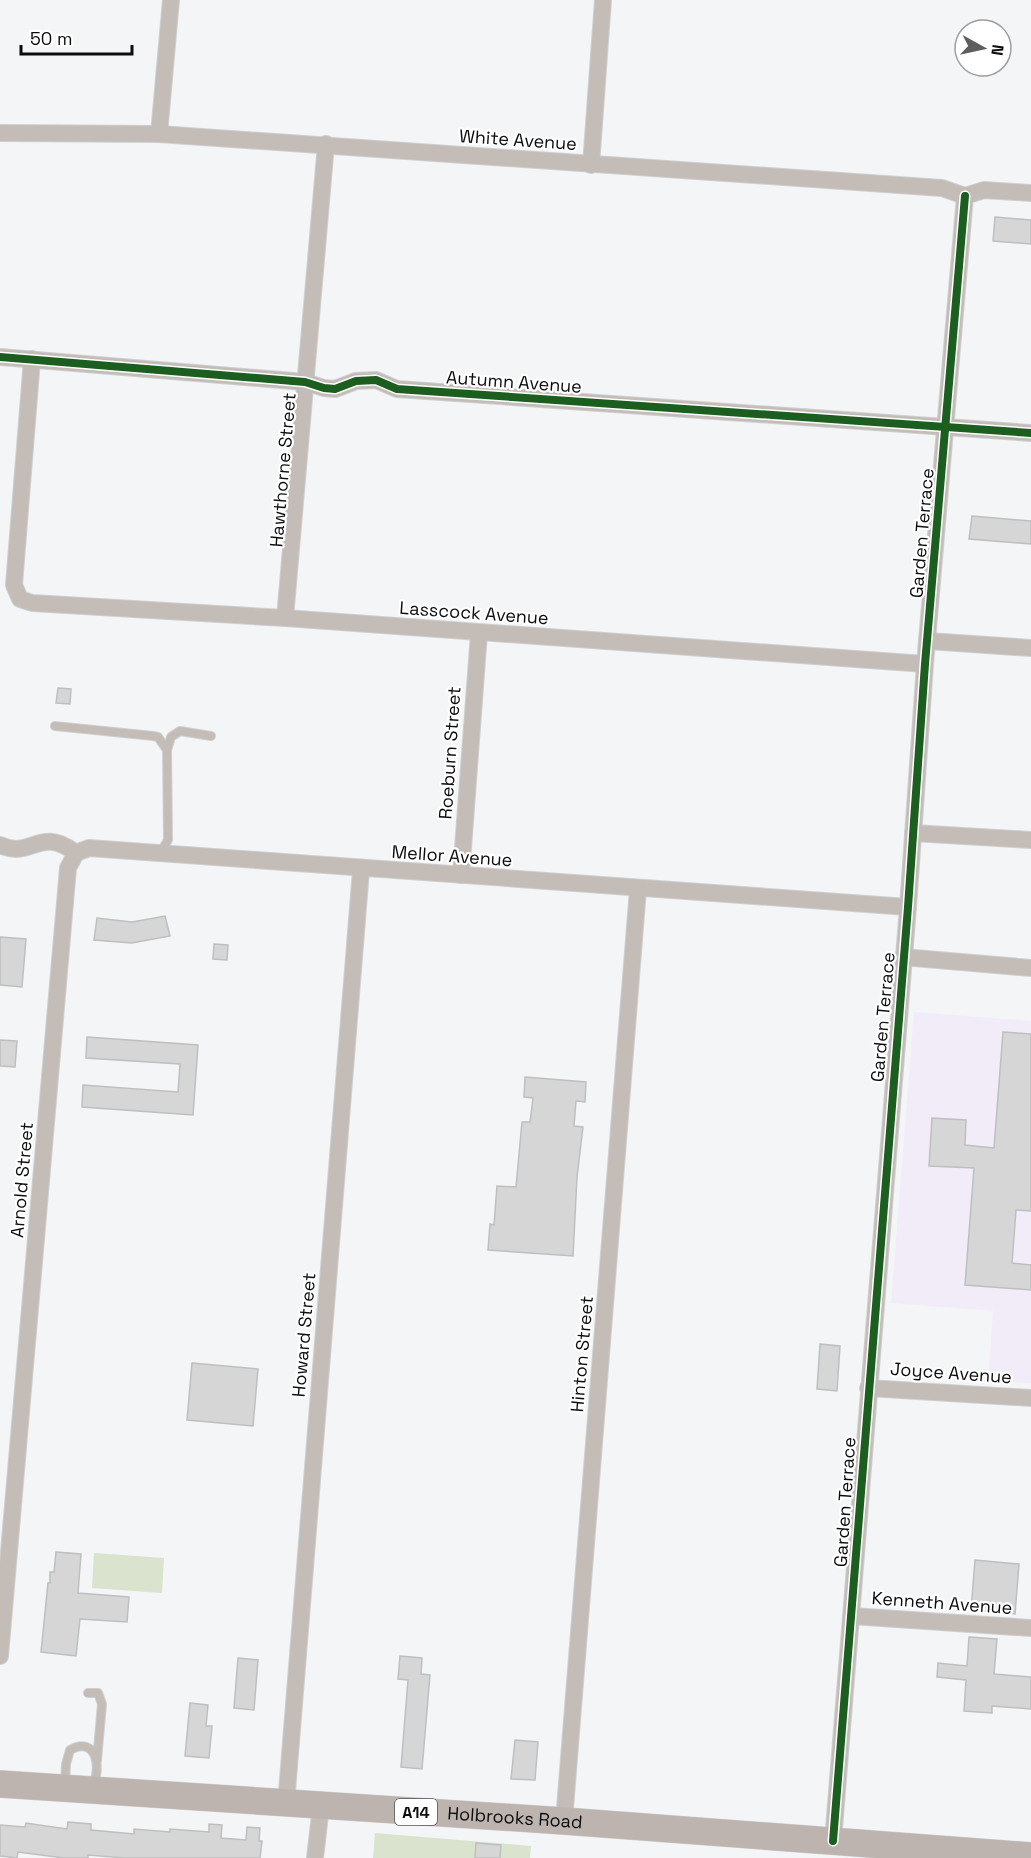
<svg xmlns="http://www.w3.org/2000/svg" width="1031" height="1858" viewBox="0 0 1031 1858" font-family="'Space Grotesk',sans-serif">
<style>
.education{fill:#f2ecf9}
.green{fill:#d9e3cd}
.building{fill:#d6d6d7;stroke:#bebfbf;stroke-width:1.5}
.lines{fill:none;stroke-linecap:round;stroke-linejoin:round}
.service-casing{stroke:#cfd0d1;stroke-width:10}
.minor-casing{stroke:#cfd0d1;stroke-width:18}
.primary-casing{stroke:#cfd0d1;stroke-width:28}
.service{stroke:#c3bcb7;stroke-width:8}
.minor{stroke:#c3bcb7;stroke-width:16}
.primary{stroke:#bdb4af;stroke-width:27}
.cycleway-casing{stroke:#fff;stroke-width:11}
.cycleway{stroke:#1b5e20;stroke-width:8}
.labels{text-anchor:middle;stroke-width:4.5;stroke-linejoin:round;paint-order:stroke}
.shield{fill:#fff;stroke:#545556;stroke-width:1.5}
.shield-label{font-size:16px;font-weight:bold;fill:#0b0c0d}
.street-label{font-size:18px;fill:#0b0c0d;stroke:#fff}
</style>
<rect width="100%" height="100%" fill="#f3f5f7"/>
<polygon class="education" points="914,1012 1031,1021 1031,1383 988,1381 993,1311 891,1303"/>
<g class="green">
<polygon points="94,1553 164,1558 162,1593 92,1588"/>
<polygon points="375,1833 531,1846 530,1858 373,1858"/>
</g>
<g class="building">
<polygon points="995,217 1031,220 1031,244 993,241"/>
<polygon points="972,516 1031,521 1031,544 969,539"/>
<polygon points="58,688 71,689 70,704 56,703"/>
<polygon points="165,916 170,936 132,943 94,940 97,918 132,922"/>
<polygon points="0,937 26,939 22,987 0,985"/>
<polygon points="214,944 228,945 227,960 213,959"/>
<polygon points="1003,1032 1031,1034 1031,1211 1016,1210 1012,1263 1031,1265 1031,1290 965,1285 974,1168 929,1166 932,1118 966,1120 965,1145 994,1148"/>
<polygon points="87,1037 198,1045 193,1115 82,1107 83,1085 178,1092 180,1064 86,1058"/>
<polygon points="0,1040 17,1041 15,1067 0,1066"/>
<polygon points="525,1077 586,1082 585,1102 576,1101 574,1126 583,1127 577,1177 573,1256 488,1250 490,1224 494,1225 497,1186 516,1187 522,1122 530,1122 533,1098 524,1097"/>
<polygon points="820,1344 840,1346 837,1391 817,1389"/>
<polygon points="192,1363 258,1369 253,1426 187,1420"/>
<polygon points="56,1552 81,1554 78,1593 129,1597 127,1622 80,1619 76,1656 41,1652 48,1583 50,1583 50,1572 54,1572"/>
<polygon points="975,1560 1019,1564 1015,1614 971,1610"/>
<polygon points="969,1637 997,1639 994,1674 1031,1677 1031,1709 992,1706 992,1713 964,1711 966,1680 937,1677 938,1663 967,1666"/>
<polygon points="400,1656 422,1658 421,1674 430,1675 422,1769 401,1767 408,1680 398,1679"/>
<polygon points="238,1658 258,1660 254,1710 234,1708"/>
<polygon points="190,1703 208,1705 206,1726 212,1726 209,1758 185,1756"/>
<polygon points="515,1740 538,1742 535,1780 511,1779"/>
<polygon points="68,1822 91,1824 91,1830 134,1834 134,1829 170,1832 170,1829 209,1832 209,1824 222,1825 221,1838 246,1840 247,1827 260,1828 259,1841 262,1841 260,1858 125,1858 88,1855 88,1858 64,1858 18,1852 17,1858 0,1856 0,1825 25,1827 26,1823 67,1829"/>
<polygon points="476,1843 501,1845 500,1858 475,1858"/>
</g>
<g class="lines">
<defs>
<g id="service">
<polyline points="55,726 153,736 158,737 167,750 168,840 160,853"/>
<polyline points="167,750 171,737 180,731 211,736"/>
<polyline points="88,1693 98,1693 102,1704 97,1760"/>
<path d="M65,1785L66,1764L70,1750C97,1735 102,1769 92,1787"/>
</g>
<g id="minor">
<polyline points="0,133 159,134 942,188 965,196 984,190 1031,193"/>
<polyline points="159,134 171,0"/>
<polyline points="591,165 603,0"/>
<polyline points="0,357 305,382 324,388 335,389 356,381 376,380 397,389 1031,433"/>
<polyline points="32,359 14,585 20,599 32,603 285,618 925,664"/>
<polyline points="285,618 326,144"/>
<polyline points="928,641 1031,648"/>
<polyline points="913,833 1031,840"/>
<path d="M0,845C32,860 39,825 76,853L89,848C362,870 635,889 908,907"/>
<polyline points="461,875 479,633"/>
<polyline points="903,957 1031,968"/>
<polyline points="868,1388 1031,1398"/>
<polyline points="851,1616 1031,1628"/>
<polyline points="0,1656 68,868 76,853"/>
<polyline points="286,1804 361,870"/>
<polyline points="564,1821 638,889"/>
<polyline points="833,1841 908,907 925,664 965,196"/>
<polyline points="315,1858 321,1806"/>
</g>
<g id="primary">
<path id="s1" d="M0,1784L564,1821L1031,1856"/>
</g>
</defs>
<use href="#service" class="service-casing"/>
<use href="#minor" class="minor-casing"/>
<use href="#primary" class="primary-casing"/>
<use href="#service" class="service"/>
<use href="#minor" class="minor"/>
<use href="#primary" class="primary"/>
<defs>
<g id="cycleway">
<polyline points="0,357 305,382 324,388 335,389 356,381 376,380 397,389 1031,433"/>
<polyline points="833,1841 908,907 925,664 965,196"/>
</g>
</defs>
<use href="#cycleway" class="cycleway-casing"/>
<use href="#cycleway" class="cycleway"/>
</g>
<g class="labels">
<rect class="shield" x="395" y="1799" width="42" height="26" rx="4.5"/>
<g class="shield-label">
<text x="416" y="1818">A14</text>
</g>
<g class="street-label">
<text transform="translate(518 140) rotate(4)" y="6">White Avenue</text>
<text transform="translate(514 382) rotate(4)" y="6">Autumn Avenue</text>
<text transform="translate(283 470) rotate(-85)" y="6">Hawthorne Street</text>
<text transform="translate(922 533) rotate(-85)" y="6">Garden Terrace</text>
<text transform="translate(474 613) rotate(4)" y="6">Lasscock Avenue</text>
<text transform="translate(450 753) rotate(-86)" y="6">Roeburn Street</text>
<text transform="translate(452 856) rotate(4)" y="6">Mellor Avenue</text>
<text transform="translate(883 1017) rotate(-85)" y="6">Garden Terrace</text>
<text transform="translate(22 1180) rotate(-85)" y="6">Arnold Street</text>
<text transform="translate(304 1335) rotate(-85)" y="6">Howard Street</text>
<text transform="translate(582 1354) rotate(-85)" y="6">Hinton Street</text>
<text transform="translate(951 1373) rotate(4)" y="6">Joyce Avenue</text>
<text transform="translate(845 1502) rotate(-86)" y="6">Garden Terrace</text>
<text transform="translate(942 1603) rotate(4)" y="6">Kenneth Avenue</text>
<text dy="6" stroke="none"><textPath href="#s1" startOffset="516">Holbrooks Road</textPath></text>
</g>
</g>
<g transform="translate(983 48) rotate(98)"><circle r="28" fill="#ffffff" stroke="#9d9e9e" stroke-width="1.5"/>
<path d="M0-4.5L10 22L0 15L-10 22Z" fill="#5c5e5f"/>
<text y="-9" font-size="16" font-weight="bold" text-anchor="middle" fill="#0b0c0d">N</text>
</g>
<path d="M21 45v9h111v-9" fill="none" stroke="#0b0c0d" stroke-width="3"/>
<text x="30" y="45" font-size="18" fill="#0b0c0d" stroke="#ffffff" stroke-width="4.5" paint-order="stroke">50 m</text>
</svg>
